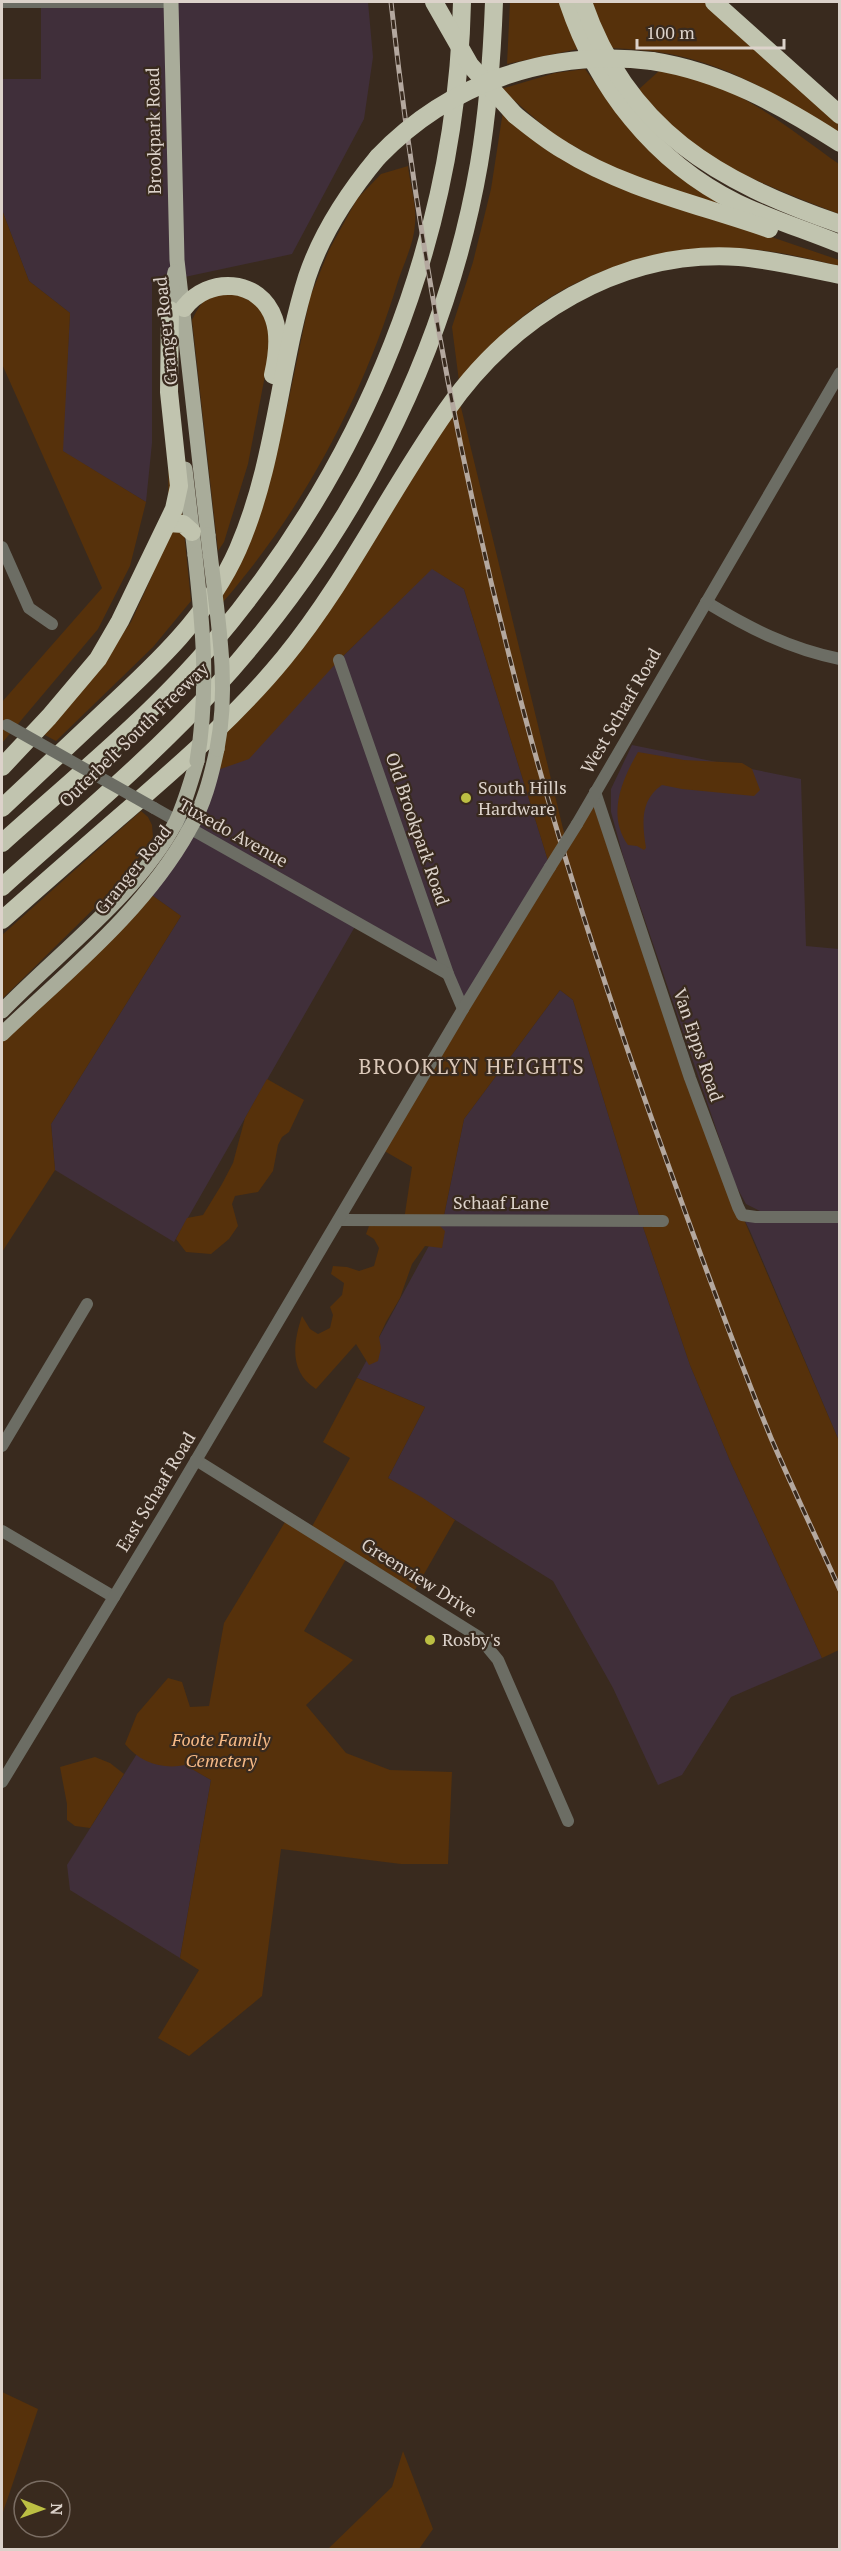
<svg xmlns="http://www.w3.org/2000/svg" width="841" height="2551" viewBox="0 0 841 2551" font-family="'PT Serif',serif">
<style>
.industrial{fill:#402f3a}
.green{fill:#56310b}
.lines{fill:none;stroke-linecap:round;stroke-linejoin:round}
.minor{stroke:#6c6d64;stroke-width:12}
.tertiary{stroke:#6c6d64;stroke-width:12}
.primary{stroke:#a9ac9a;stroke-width:15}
.motorway{stroke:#c1c4af;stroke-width:18}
.rail-casing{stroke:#b4a89f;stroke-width:5}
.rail{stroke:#392a1e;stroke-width:3;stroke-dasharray:9;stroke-linecap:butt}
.minor-bridge{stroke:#6c6d64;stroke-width:12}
.tertiary-bridge{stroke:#6c6d64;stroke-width:12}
.primary-bridge{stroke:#a9ac9a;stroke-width:15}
.motorway-bridge{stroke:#c1c4af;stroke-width:18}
.poi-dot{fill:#bcbf43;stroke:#392a1e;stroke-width:2}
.labels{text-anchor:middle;stroke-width:4.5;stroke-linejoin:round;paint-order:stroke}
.street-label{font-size:18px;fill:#dcd2ca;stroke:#392a1e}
.poi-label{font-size:18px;fill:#dcd2ca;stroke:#392a1e;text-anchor:start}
.park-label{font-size:18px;font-style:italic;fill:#f7ba86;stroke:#392a1e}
.quarter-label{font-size:21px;letter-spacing:1.5px;fill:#dbc8b9;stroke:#392a1e}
</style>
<rect width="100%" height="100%" fill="#392a1e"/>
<g class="industrial">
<polygon points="41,2 368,2 373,57 364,119 292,254 152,284 152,443 146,502 62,451 70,313 29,281 2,210 2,79 41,79"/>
<polygon points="432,568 464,589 550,867 463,1009 448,974 357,923 174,1242 55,1170 51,1124 181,916 146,891 169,863 212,772 339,660"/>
<polygon points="632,745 801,779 806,946 839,949 839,1211 771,1213 760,1211 746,1204 735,1184 623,856 611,812 611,789"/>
<polygon points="560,990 573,1000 641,1221 690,1365 731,1463 822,1658 731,1697 682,1775 658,1785 613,1688 553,1581 388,1478 425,1407 357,1378 443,1220 464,1119"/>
<polygon points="742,1215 839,1217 839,1441 750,1231"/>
<polygon points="145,1741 211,1780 180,1958 70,1890 67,1865"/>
</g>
<g class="green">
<polygon points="510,2 560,2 578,49 507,64"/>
<path d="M591,2H709L839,120V134C786,100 733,66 670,54C650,50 630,49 610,48Z"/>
<polygon points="585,69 606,98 721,199 718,207 615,169 554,135 501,89 555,73"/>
<path d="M659,71C673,74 687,77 700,80C752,96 796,134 839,164V214C785,193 729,173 683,136C667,122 653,105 638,90Z"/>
<path d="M503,111L533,136L739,226L839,260V266C803,257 765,248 727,248C648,247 564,277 506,331C489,346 475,364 459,381L452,327L473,262L491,189Z"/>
<path d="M408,166C410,184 417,206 415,224C414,243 404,263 398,281C363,397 303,510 223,602L222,588L267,484L287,408L310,297L329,250L357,199L381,174Z"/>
<polygon points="2,210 29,281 70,313 63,451 146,502 130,566 98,629 2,743 2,702 102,588 2,364"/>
<path d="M233,292L260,306L272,339L248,464L224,542L218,551L192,320C203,297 209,295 233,292Z"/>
<polygon points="458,395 566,841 595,792 742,1215 839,1441 839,1650 822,1658 731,1463 690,1365 641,1221 573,1000 560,990 464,1119 443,1220 404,1220 412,1167 381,1149 550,867 464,589 432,569 339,660 249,759 212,772 220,735 249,698"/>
<polygon points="169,432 174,432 191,601 153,647 56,741 43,734 72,703 131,622 152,576 168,501"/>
<path d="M638,752L684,760L742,763L752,769L760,790L754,796L682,789L662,785C640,800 642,823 646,848L644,850L637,846L628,845C607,816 621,781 638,752Z"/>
<polygon points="141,811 148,817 152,825 153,837 122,881 2,999 2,935"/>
<polygon points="146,891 181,916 51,1124 55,1170 2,1252 2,1034"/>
<polygon points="267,1079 304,1100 289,1132 282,1137 278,1145 273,1171 258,1192 235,1196 232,1204 238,1226 229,1239 211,1254 186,1252 176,1239 187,1218 203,1215 222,1184 233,1163 245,1118"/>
<path d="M369,1226H440L445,1231L442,1248L425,1246L412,1264L400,1298L386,1322L379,1337L381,1348L378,1361L369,1365L356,1344L316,1389C289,1372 293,1343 302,1316L310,1329L318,1334L330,1328L333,1315L330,1307L342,1295L344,1283L331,1274L333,1266L347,1267L359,1271L374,1266L379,1248L374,1239L366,1234Z"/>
<path d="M357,1378L425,1407L388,1478L423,1498L455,1520L412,1595L348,1556L304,1631L353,1660L306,1705L346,1753L390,1770L452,1772L448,1864H401L281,1849L262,1996L189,2056L158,2038L199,1970L180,1958L211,1780L185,1765C163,1770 139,1762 125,1744L137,1714L168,1678L182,1682L190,1707L209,1706L224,1623L288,1517L310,1530L350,1458L323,1442Z"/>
<polygon points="95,1757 110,1763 124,1774 90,1828 75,1826 67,1820 67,1804 60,1767"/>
<polygon points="2,2392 38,2409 2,2515"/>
<polygon points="403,2451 433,2529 419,2549 328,2549 392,2487"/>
</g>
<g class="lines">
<g class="minor">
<polyline points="2,2 163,2"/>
<polyline points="2,547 29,608 52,624"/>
<polyline points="339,660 448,974 463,1009"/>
<polyline points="595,792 690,1078 738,1207 742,1215 756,1217 840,1217"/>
<polyline points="154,808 448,974"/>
<polyline points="339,1220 663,1221"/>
<polyline points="2,1446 87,1304"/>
<polyline points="196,1460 479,1637 498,1660 568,1821"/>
<polyline points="2,1531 114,1597"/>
</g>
<g class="tertiary">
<path d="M706,602C749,628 790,649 840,659"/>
<polyline points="577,824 840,373"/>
<polyline points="2,1782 166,1511 463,1009 550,867"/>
</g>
<g class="primary">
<polyline points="171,2 177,260 208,535"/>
<polyline points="171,319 171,291 175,272"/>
<polyline points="185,469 195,555"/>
<path d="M2,1011C58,953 138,894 176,822C185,803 191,782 197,761"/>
<path d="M2,1034C67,972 144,911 189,830C204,805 211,777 217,749"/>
</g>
<g class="motorway">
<path d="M568,2C597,88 654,162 737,203C770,219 806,230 840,244"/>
<path d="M583,2C627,130 718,182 840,224"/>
<polyline points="714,2 840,115"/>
<path d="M652,61C722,72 781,105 840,143"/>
<path d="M515,115C531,128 546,140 563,150C625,189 701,205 769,229"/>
<path d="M184,308C208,276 260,278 274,319C280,336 277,357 273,375"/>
<polyline points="168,523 183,524 192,532"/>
<polyline points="2,767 49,717 98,659 120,621 174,509 179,486 169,392 170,310"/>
<path d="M2,808C36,776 70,744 104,712C156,664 209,615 238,549C276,462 279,366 307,277C322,232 348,193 378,157"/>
<path d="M2,843C73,779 150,717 212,644C365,464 457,239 462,2"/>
<path d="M2,887C73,823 149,760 214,689C348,543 445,360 479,164C488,111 492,56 494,2"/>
<path d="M2,920C44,883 87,845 130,808C184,761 239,713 284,658C347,581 389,492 446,411C512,316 620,249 739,257C773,260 806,268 840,275"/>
</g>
<defs>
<path id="rail" d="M391,2C417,241 462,480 524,713C566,871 618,1027 674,1181C705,1267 736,1353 771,1438C793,1489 817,1539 840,1590"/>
</defs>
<use href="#rail" class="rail-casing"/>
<use href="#rail" class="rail"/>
<polyline class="minor-bridge" points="7,725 154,808"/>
<polyline class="tertiary-bridge" points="550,867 577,824"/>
<g class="primary-bridge">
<path d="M208,535C215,605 231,679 217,749"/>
<path d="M195,555C203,626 209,690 197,761"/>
</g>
<g class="motorway-bridge">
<polyline points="434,2 470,65 515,115"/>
<path d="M378,157C450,82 549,49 652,61"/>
</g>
</g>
<g class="poi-dot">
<circle cx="466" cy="798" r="6"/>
<circle cx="430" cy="1640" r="6"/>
</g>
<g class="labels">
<g class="street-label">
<text transform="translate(154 131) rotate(-91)" y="6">Brookpark Road</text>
<text transform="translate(166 331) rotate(-96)" y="6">Granger Road</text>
<text transform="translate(621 711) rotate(-60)" y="6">West Schaaf Road</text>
<text transform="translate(134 735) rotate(-44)" y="6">Outerbelt South Freeway</text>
<text transform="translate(417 829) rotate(71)" y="6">Old Brookpark Road</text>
<text transform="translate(233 833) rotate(29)" y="6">Tuxedo Avenue</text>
<text transform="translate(133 870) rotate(-51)" y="6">Granger Road</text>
<text transform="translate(698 1045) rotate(71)" y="6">Van Epps Road</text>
<text x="501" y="1209">Schaaf Lane</text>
<text transform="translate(156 1492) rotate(-59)" y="6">East Schaaf Road</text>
<text transform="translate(419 1578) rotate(32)" y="6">Greenview Drive</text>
</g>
<g class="poi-label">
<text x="478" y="794">South Hills<tspan x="478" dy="21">Hardware</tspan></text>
<text x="442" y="1646">Rosby's</text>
</g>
<g class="park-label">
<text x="221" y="1746">Foote Family<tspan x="221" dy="21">Cemetery</tspan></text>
</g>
<g class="quarter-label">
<text x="472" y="1074">BROOKLYN HEIGHTS</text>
</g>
</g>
<rect width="841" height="2551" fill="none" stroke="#dcd2ca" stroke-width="6"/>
<g transform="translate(42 2509) rotate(91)"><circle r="28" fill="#392a1e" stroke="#7a6d63" stroke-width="1.5"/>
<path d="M0-4.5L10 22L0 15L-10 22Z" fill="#bcbf43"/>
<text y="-9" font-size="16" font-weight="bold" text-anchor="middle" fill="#dcd2ca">N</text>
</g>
<path d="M637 39v9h147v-9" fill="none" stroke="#dcd2ca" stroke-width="3"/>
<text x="646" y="39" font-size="18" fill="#dcd2ca" stroke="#392a1e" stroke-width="4.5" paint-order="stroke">100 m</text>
</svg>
